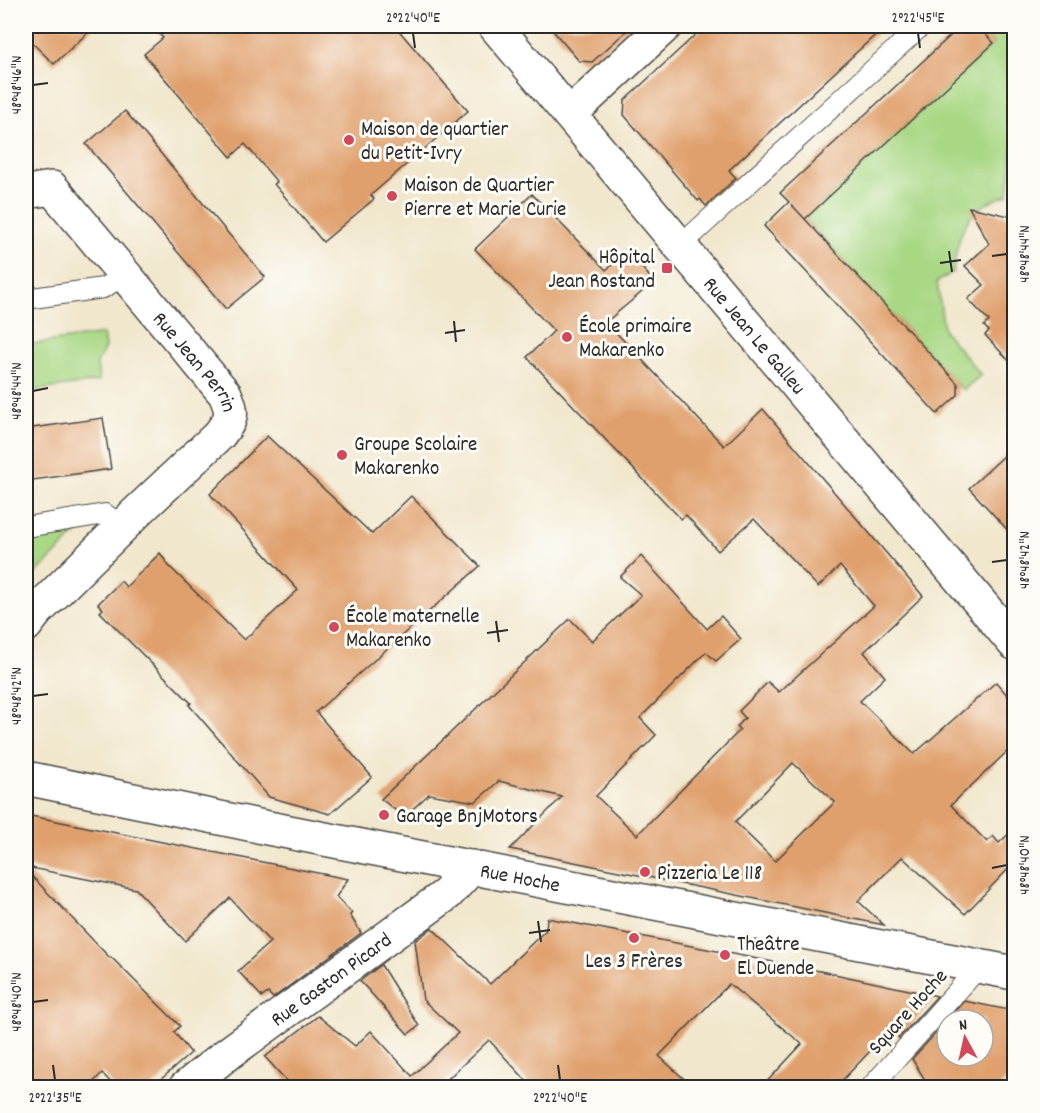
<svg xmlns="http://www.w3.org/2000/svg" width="1040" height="1113" viewBox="0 0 1040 1113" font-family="Dekko,sans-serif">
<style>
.green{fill:#a9d885;stroke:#6a8258;stroke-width:1.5}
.building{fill:#e0a06d;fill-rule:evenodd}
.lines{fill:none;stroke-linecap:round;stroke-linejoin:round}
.service-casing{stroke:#494743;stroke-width:22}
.minor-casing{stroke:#494743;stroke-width:36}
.secondary-casing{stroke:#494743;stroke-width:36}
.service{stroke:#fff;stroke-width:20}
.minor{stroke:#fff;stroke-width:33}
.secondary{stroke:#fff;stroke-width:33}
.ticks{fill:none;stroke:#2b2b2b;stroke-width:2}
.poi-dot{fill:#d1495b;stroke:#fdfcf7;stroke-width:2}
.labels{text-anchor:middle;stroke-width:6;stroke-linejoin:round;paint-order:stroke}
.poi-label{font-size:21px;fill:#2b2b2b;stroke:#fdfcf7;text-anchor:start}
.street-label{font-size:21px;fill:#2b2b2b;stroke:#fdfcf7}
.neatline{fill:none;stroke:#2b2b2b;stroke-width:2}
.ticks-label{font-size:15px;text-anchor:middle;fill:#2b2b2b}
</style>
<rect width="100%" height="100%" fill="#fdfcf7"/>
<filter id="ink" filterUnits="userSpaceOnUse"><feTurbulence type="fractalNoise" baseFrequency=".0167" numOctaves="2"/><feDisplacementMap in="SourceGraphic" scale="12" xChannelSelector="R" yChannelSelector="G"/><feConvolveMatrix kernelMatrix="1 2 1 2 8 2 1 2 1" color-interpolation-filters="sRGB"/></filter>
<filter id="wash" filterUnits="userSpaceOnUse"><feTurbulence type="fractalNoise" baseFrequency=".008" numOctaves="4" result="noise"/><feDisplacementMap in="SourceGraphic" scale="24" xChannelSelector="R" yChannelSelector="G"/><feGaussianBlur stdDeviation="1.35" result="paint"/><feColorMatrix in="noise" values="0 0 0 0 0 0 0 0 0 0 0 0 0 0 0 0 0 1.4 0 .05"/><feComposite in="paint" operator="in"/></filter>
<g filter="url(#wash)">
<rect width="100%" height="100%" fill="#f1e7cd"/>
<g class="green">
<path d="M977,26H1014V133L1008,194C999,198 989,201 981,207C961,221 956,248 953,272L937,282L944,331L981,375L963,390L805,219L994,43Z"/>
<polygon points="103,334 105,347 97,364 99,381 26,392 26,345"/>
<polygon points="90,520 26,583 26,531"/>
</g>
<g id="blocks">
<g class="building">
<polygon points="26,26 95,26 54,64 26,37"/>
<polygon points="152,26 395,26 468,111 371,195 374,199 323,242 274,184 277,182 245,144 231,157 144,54 163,38"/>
<polygon points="549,26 632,26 592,62 579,61"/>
<polygon points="705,26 885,26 729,170 736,178 706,206 700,199 698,201 624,115 625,100"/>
<polygon points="961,26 977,26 994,43 805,219 791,204 958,384 958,395 937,414 764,226 789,202 780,193"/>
<polygon points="125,111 265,277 226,309 86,144"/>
<path d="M532,194L606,270L628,251L654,282L606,322L724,446L763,409L923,596L864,652L885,677L860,701L914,754L996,682L1014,703V745L951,805L987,842L993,836L999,843L1014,829V863L965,914L902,857L858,901L884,925L510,849L562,797L499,781L475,802L429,794L404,817L381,799L570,619L592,641L641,595L620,577L641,556L707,629L721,616L741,639L716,661L706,652L640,718L656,735L596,796L637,835L740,730L737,727L745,718L739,711L768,682L779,692L874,606L840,566L818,587L754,519L718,551L686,515L681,519L527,357L554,331L475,249ZM793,763L835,802L775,861L735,822Z"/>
<polygon points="969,207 1014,217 1014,366 985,335 989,331 984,326 989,321 968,299 984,285 965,266 989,244"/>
<polygon points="103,418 111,469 26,481 26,429"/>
<polygon points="267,436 372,534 411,496 480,566 316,712 372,777 330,814 269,797 189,705 191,703 100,612 103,609 98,604 121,581 126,587 160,553 169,566 244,640 298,590 210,494"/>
<polygon points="1014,447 1014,537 969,488"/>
<polygon points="26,815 348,879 336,897 352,913 350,915 361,933 273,998 268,993 262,997 238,971 270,942 230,898 185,941 136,889 26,867"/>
<polygon points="26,870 110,958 111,957 180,1026 174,1032 191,1053 151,1088 116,1088 102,1073 88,1088 26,1088"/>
<polygon points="547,918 825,972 937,996 899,1038 893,1027 835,1088 761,1088 802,1044 729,984 659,1056 694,1088 533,1088 489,1040 438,1088 293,1088 265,1057 318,1016 355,1046 371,1031 412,1076 458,1033 423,1000 415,941 432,928 490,984 546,930"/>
<polygon points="381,965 419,1026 408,1034 360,981"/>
<polygon points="964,1001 1014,1011 1014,1074 998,1088 930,1088 912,1059 947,1021 947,1056 983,1056 983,1020 947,1020"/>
</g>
</g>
</g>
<g filter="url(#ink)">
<use href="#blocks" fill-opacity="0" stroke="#494743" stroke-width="1.5"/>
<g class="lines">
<defs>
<g id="service">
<polyline points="680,246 921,26"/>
<polyline points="26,299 103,288 125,275"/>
<polyline points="26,527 105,514 122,526"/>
<polyline points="870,1088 980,966"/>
</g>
<g id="minor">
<polyline points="570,114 665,26"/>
<path id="s1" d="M26,192L52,188L225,394C234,415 232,418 219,435L137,512L36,612L26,625"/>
<path id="s2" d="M26,778L268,828L1014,973"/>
<path id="s3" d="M185,1088L222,1058L447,894L472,867"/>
</g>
<g id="secondary">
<path id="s4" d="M495,26L1014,643"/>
</g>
</defs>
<use href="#service" class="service-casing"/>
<use href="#minor" class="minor-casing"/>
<use href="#secondary" class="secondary-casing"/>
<use href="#service" class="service"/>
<use href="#minor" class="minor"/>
<use href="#secondary" class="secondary"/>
</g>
</g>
<path class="ticks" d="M413,33L415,48M918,33L920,48M33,85L48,83M949,251L952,272M992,256L1007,254M940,263L961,260M454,321L456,342M445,333L465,330M33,391L48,388M992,562L1007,560M496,621L499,642M487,633L508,630M33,696L48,694M992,868L1007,865M538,921L541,942M529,933L550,930M33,1002L48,1000M53,1065L55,1080M558,1065L560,1080"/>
<g class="poi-dot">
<circle cx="349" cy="140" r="6"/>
<circle cx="392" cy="196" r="6"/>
<rect x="661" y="262" width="12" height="12" rx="3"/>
<circle cx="567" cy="337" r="6"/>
<circle cx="342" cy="455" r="6"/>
<circle cx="334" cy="627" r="6"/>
<circle cx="384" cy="815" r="6"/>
<circle cx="645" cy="872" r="6"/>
<circle cx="634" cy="938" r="6"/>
<circle cx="725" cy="955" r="6"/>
</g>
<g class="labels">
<g class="poi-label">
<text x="361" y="135">Maison de quartier<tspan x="361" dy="24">du Petit-Ivry</tspan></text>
<text x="404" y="191">Maison de Quartier<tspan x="404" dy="24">Pierre et Marie Curie</tspan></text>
<text x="655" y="263" text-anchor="end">Hôpital<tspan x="655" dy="24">Jean Rostand</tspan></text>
<text x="579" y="332">École primaire<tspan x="579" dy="24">Makarenko</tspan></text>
<text x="354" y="450">Groupe Scolaire<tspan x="354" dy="24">Makarenko</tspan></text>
<text x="346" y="622">École maternelle<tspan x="346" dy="24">Makarenko</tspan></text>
<text x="396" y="822">Garage BnjMotors</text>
<text x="657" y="879">Pizzeria Le 118</text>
<text x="737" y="950">Theâtre<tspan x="737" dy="24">El Duende</tspan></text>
<text x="634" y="967" text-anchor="middle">Les 3 Frères</text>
</g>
<g class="street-label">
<text dy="7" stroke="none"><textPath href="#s4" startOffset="404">Rue Jean Le Galleu</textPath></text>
<text dy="7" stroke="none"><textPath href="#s1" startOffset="252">Rue Jean Perrin</textPath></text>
<text dy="7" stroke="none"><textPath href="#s2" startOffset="504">Rue Hoche</textPath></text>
<text dy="7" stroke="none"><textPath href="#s3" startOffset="182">Rue Gaston Picard</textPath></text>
<text transform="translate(907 1011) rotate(-48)" y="7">Square Hoche</text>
</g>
</g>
<rect width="1040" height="1113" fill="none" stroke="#fdfcf7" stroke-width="66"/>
<g transform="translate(965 1038) rotate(352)"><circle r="28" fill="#fdfcf7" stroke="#a9a8a5" stroke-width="1.5"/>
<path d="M0-4.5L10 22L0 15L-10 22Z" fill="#d1495b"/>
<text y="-9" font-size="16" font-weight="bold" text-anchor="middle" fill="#2b2b2b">N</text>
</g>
<rect x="33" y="33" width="974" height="1047" class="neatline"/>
<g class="ticks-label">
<text x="413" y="22">2°22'40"E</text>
<text x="918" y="22">2°22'45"E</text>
<text transform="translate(16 85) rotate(-90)" y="5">48°48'46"N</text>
<text transform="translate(1024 254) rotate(-90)" y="5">48°48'44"N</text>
<text transform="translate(16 391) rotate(-90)" y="5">48°48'44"N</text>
<text transform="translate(1024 560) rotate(-90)" y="5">48°48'42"N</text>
<text transform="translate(16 696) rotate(-90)" y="5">48°48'42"N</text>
<text transform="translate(1024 865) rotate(-90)" y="5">48°48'40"N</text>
<text transform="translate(16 1002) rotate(-90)" y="5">48°48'40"N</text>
<text x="55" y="1102">2°22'35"E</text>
<text x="560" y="1102">2°22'40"E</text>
</g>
</svg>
